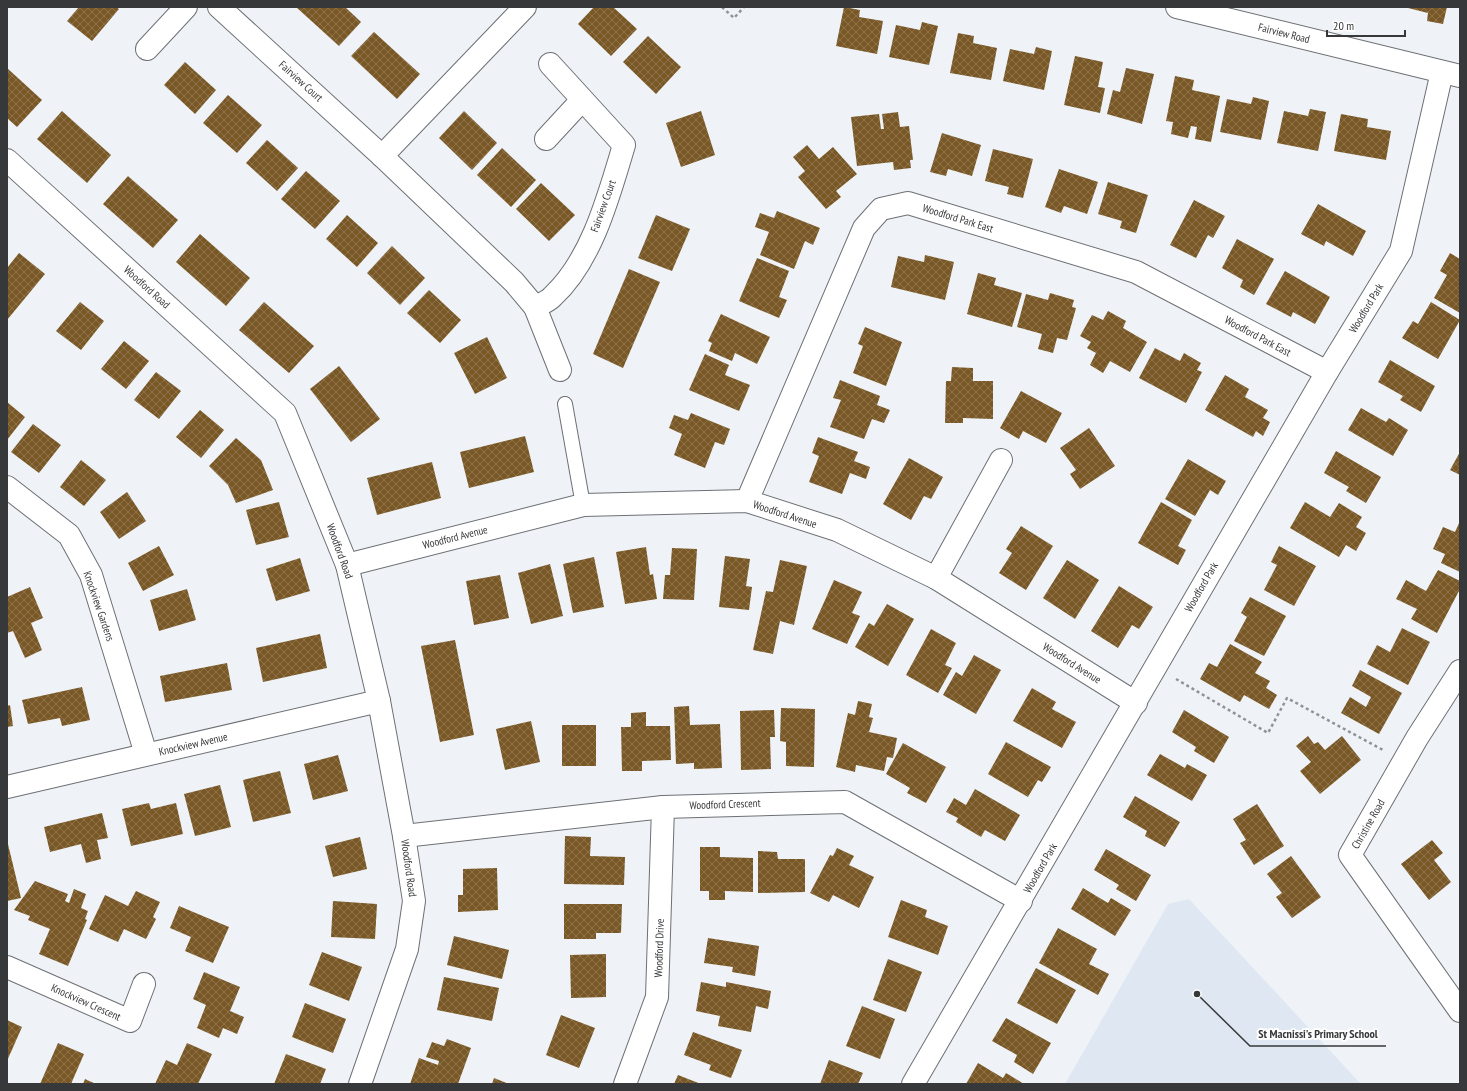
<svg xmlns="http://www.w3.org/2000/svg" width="1467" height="1091" viewBox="0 0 1467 1091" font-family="'PT Sans Narrow',sans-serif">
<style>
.built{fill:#dfe8f2}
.building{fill:url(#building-cross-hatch)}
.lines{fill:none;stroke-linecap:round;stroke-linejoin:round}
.service-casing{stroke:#6d7074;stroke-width:16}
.minor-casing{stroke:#6d7074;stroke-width:24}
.path{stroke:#909396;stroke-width:2.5;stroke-dasharray:3 3;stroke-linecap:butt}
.service{stroke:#fff;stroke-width:14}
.minor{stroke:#fff;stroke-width:22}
.labels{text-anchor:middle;stroke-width:4;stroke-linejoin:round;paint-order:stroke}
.street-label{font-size:11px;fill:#37383a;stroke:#fff}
.leader{fill:none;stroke:#37383a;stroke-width:1.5}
.callout-dot{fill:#37383a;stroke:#fff;stroke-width:1.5}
.callout-label{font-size:12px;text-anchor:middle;font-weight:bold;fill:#37383a;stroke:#fff;stroke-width:4;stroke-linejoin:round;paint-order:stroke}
</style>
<defs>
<pattern id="building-cross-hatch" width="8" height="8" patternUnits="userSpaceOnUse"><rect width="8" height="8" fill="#795825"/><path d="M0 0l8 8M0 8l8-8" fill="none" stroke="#8c734d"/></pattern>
</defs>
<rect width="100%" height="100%" fill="#eff3f7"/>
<polygon class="built" points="1189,899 1361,1084 1065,1084 1168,904"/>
<g class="building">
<polygon points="79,7 116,7 119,9 92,41 67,21"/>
<polygon points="296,7 345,7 361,22 339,46"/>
<polygon points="594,7 613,7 637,29 611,56 578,24"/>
<polygon points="844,7 860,10 859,17 883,21 877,54 836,46"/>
<polygon points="1404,7 1447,7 1443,24 1427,21 1428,13"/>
<polygon points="922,22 938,26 929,65 889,57 896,25 920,30"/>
<polygon points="374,32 420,74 397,99 351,56"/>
<polygon points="958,33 974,36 973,43 997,48 991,80 950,73"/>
<polygon points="648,36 681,67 656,94 623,62"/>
<polygon points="1036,47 1052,51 1044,90 1003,81 1010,49 1034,54"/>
<polygon points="1075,56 1103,62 1098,87 1105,88 1100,113 1064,105"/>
<polygon points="185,62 216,90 195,114 164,85"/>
<polygon points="7,68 42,100 17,127 7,118"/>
<polygon points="1126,68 1154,74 1142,124 1107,114 1113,90 1120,92"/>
<polygon points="1175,76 1194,80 1192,90 1220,96 1211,142 1195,139 1197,127 1191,126 1188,138 1171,134 1173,122 1166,121"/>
<polygon points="228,95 262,125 237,153 203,123"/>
<polygon points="1253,97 1269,101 1261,140 1220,132 1227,99 1251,104"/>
<polygon points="1310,109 1326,112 1318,151 1277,143 1284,111 1308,116"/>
<polygon points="62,111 111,155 87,183 37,139"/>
<polygon points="464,111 497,143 472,170 439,138"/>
<polygon points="701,111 715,155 681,167 666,123"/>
<polygon points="898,112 900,127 909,126 913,160 910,160 911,168 894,170 893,162 857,166 851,117 879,114 881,129 884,129 882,114"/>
<polygon points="1341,114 1368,119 1367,127 1391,131 1386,160 1334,151"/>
<polygon points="942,133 981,145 972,176 948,169 946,176 930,172"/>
<polygon points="267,140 298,168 277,191 246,163"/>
<polygon points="807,145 819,159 833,147 857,174 836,191 841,197 826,209 798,177 805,171 793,157"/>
<polygon points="502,148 536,180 511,207 477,175"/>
<polygon points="993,149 1033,159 1023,198 1007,194 1009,187 985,181"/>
<polygon points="1059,169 1098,182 1087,214 1064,206 1061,213 1045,207"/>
<polygon points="306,171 340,201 315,229 281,199"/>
<polygon points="128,176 178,220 153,248 103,204"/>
<polygon points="1108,182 1148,195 1136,233 1120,228 1122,221 1098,214"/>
<polygon points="541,183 575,215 549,241 516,209"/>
<polygon points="1194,200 1225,216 1213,238 1208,235 1196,258 1170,245"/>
<polygon points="1318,204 1366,231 1353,256 1326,241 1324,246 1301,234"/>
<polygon points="777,211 820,228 813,245 805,241 794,269 760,255 769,232 755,227 760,213 774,218"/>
<polygon points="347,215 378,243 357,267 326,239"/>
<polygon points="656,215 690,229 672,271 638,258"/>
<polygon points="200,234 250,278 226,306 176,262"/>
<polygon points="1237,239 1274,259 1254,295 1240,287 1243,280 1222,268"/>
<polygon points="392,246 425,278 400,305 367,273"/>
<polygon points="19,253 45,274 7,320 7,268"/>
<polygon points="1450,253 1460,259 1460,313 1434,298 1447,275 1440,271"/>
<polygon points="925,255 954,262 945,300 891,287 898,256 924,262"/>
<polygon points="757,258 789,271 779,297 787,300 779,318 739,301"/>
<polygon points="629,269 660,282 623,368 593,354"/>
<polygon points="1285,271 1330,297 1315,324 1293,312 1291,317 1266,304"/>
<polygon points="978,273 996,278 994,285 1022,293 1012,327 967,314"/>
<polygon points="429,290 461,320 440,343 407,313"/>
<polygon points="1050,293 1074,300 1072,307 1076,308 1067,340 1057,338 1053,353 1038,349 1042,334 1017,327 1026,294 1048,300"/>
<polygon points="80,302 104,321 81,350 56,331"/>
<polygon points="264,302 314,346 289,373 239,330"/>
<polygon points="1431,302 1460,320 1438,359 1402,338 1413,321 1418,324"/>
<polygon points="1108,311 1126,321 1123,328 1147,342 1130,372 1110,361 1103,373 1090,365 1096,353 1087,348 1091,342 1080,336 1092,315 1103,320"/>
<polygon points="721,314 770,337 757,364 735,353 732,361 709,351 712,343 708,341"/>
<polygon points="865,327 902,342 886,386 853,373 863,346 858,344"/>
<polygon points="487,337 507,378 475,394 454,353"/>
<polygon points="124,341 149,361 126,389 101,369"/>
<polygon points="1155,348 1180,361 1184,353 1201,363 1197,370 1202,372 1186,403 1139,378"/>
<polygon points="705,354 729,365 725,375 750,385 739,411 689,390"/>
<polygon points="1390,360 1435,386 1421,412 1400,400 1403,396 1378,382"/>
<polygon points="339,366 380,419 351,442 310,389"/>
<polygon points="952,367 973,368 973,381 993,381 993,419 963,418 963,423 945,423 946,381 951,381"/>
<polygon points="156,372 181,391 159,419 134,400"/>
<polygon points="1225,375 1249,389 1245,397 1268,410 1263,418 1270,422 1263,436 1256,431 1253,437 1205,410"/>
<polygon points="840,380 880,396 877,405 890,410 884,423 872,419 864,439 830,427 841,400 833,398"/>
<polygon points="1021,391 1062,413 1046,443 1023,431 1019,439 1000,428"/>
<polygon points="7,402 25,417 7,440"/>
<polygon points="1361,408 1386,422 1389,418 1408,430 1393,456 1348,430"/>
<polygon points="200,410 224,430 201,458 176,437"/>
<polygon points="691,413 730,429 724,445 715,442 705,468 674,455 682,434 669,428 674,415 688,420"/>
<polygon points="33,424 61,445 39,473 11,452"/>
<polygon points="1089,428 1115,466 1080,489 1070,474 1076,470 1060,448"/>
<polygon points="525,436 534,472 469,488 460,452"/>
<polygon points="818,437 858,452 854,461 870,467 866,479 850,473 842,494 809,482 819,456 812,453"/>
<polygon points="236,438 261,460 273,490 236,503 228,485 209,466"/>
<polygon points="1336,451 1381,477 1366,503 1346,491 1349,487 1324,473"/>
<polygon points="1460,452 1460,475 1450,470"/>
<polygon points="909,458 943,477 931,499 924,496 911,520 883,504"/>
<polygon points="1188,459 1226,481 1218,495 1210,490 1195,516 1165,499"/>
<polygon points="81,460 106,480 84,506 60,487"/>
<polygon points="432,462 441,498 377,515 367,478"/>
<polygon points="127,492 146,521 119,539 100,512"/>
<polygon points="279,502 289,537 256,545 246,510"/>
<polygon points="1161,502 1192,520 1178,546 1186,550 1178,565 1138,543"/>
<polygon points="1305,502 1330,517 1339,503 1362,517 1356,527 1366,533 1356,551 1346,545 1339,557 1290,528"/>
<polygon points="1460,521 1460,572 1441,563 1445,554 1433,549 1443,527 1455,532"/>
<polygon points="1021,526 1053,546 1026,590 999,573 1012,553 1006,549"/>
<polygon points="159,546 174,575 143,591 128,563"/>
<polygon points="1279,546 1316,566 1294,606 1264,590 1277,565 1271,562"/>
<polygon points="646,547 650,575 653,574 657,599 625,604 616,552"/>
<polygon points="672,548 697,549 694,600 663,599 665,575 670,575"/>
<polygon points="725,556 750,559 746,586 752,587 749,610 719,607"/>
<polygon points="594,557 604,607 573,613 563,564"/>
<polygon points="300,558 310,591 276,601 266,569"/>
<polygon points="780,560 807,566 794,625 780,621 773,654 753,650 766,591 773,592"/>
<polygon points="1067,560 1099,580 1075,619 1043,598"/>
<polygon points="550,564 563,616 531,624 518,573"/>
<polygon points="1438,570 1460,581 1460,589 1437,633 1411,619 1417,609 1396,599 1406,580 1426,591"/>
<polygon points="500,575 509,618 474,625 466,581"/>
<polygon points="834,580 862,592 852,613 860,616 847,644 812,629"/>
<polygon points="1119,586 1153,607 1139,629 1132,625 1118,648 1091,631"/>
<polygon points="30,587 43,618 31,623 42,650 25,658 13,631 7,633 7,597"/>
<polygon points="187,589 196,620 159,631 150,600"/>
<polygon points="1250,597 1286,616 1264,656 1234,641 1247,617 1241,613"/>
<polygon points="887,604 914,619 888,666 855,647 869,623 874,626"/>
<polygon points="1402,628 1430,642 1408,685 1367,664 1377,645 1390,652"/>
<polygon points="931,629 956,643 945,665 952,668 938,693 906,675"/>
<polygon points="320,634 327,668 263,682 256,648"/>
<polygon points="455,640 474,735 440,742 421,646"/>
<polygon points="1230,644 1262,662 1255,673 1270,681 1266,688 1277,695 1269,709 1244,695 1240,702 1200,679 1209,663 1217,667"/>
<polygon points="974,655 1001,670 976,714 943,695 956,672 962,676"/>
<polygon points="227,663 232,690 165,702 160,676"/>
<polygon points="1360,670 1402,693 1379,734 1341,713 1350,697 1366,707 1371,697 1352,686"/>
<polygon points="82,687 90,720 62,726 60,718 28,724 22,700"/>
<polygon points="1032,688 1056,702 1052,709 1076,722 1062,748 1013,721"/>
<polygon points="858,701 872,704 869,717 873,718 869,732 897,738 893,758 887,757 884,771 856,765 855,772 836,767 848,713 855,715"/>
<polygon points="10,705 13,726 7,727 7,706"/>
<polygon points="689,706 690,725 720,724 722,768 694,769 694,763 676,764 674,707"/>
<polygon points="781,708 815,709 814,767 786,766 786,742 780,741"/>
<polygon points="774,710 775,737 770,737 771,769 741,770 740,711"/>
<polygon points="1184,710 1229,737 1214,763 1194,751 1196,747 1172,732"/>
<polygon points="646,712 646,726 670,726 671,760 642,761 642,771 622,771 621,727 631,727 631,713"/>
<polygon points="531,721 540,762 505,770 496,729"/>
<rect x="562" y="725" width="34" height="41"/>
<polygon points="1308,736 1314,744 1318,742 1325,750 1342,736 1361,760 1320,794 1300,771 1311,762 1296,746"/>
<polygon points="1006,742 1051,767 1042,782 1038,780 1028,797 988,774"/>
<polygon points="903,743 946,767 926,803 907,793 910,788 886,774"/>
<polygon points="1160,754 1185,768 1187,764 1207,775 1192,801 1147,775"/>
<polygon points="338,755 348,791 313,800 304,764"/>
<polygon points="280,771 291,813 253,822 243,780"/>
<polygon points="220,785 231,827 195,836 184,794"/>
<polygon points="975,789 1020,815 1005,841 985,830 981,837 956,822 958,818 946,812 954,798 966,805"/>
<polygon points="1135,796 1180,822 1165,847 1145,836 1147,831 1123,817"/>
<polygon points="149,803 151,809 176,803 183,834 131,846 122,809"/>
<polygon points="1257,804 1284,846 1254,865 1240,843 1246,840 1233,819"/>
<polygon points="102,813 108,838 97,840 101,859 86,863 81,844 50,852 44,827"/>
<polygon points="565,836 591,837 590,856 625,857 624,885 564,884"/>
<polygon points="360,837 367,869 333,877 325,846"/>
<polygon points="7,840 21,898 7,901"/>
<polygon points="1432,840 1443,853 1434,860 1451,882 1429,900 1401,864"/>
<polygon points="700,847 720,847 720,857 753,858 753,892 725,891 725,900 709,900 709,891 700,891"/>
<polygon points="837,848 854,856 849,865 874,877 859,908 833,895 829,902 810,893 830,855 833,856"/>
<polygon points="1106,849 1151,875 1136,901 1116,889 1119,885 1094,870"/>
<polygon points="758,851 777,852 778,859 805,859 805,892 758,893"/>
<polygon points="1291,856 1321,897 1292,918 1276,897 1282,893 1267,874"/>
<polygon points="497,868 498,910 458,912 458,895 463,895 463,869"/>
<polygon points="35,881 68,894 65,901 69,903 74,889 86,894 81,908 88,911 85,919 87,920 68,966 39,954 50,929 28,920 30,916 14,910"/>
<polygon points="1083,888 1108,903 1111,898 1131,910 1115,936 1071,909"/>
<polygon points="136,891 160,902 153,917 156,919 146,939 124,929 118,942 89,929 105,895 128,906"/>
<polygon points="901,900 927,910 925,917 948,926 938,955 888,937"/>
<polygon points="333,901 377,904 375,939 331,937"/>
<polygon points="564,904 622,904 621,933 596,933 596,939 564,939"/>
<polygon points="179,906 229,927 213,963 185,951 191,937 170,928"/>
<polygon points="1058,928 1097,949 1089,964 1109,974 1098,995 1039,963"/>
<polygon points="454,936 509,950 502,979 447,965"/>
<polygon points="708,938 759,946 755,976 732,972 733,967 704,963"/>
<polygon points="322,952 362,967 349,1001 309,985"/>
<polygon points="606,954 606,997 571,998 570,955"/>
<polygon points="888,959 922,972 906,1012 873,1000"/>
<polygon points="1036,968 1076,990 1057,1024 1017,1003"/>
<polygon points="204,972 240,987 230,1011 244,1017 237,1034 223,1028 219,1038 197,1028 206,1005 193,999"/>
<polygon points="444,977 499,988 492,1021 437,1010"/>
<polygon points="701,982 726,987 726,982 771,991 768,1009 756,1006 751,1032 718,1026 720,1016 696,1011"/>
<polygon points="305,1003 346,1019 333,1053 292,1037"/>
<polygon points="862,1006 895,1019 880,1059 846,1046"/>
<polygon points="561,1015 595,1028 579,1068 546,1055"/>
<polygon points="1006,1018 1051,1043 1033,1074 1014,1062 1017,1055 992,1041"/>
<polygon points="7,1020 22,1027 7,1061"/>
<polygon points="693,1032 742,1050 731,1078 709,1070 711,1065 684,1055"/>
<polygon points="447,1039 471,1048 458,1084 410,1084 419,1058 438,1065 439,1061 426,1057 432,1042 444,1046"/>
<polygon points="58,1043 84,1054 71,1084 40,1084"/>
<polygon points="187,1043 212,1054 198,1084 155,1084 166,1060 177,1065"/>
<polygon points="286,1054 326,1069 320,1084 274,1084"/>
<polygon points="829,1060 863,1073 858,1084 820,1084"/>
<polygon points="978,1063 1003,1078 1006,1073 1024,1084 966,1084"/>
<polygon points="678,1075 701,1084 674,1084"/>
<polygon points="494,1078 509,1084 492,1084"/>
<polygon points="85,1079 96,1084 83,1084"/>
</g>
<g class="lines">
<defs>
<polyline id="service" points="565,404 583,505"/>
<g id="minor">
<polyline points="219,7 382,156 514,282 535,307 560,370"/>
<polyline points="1177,7 1460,76"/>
<polyline points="147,49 186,7"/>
<polyline points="546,139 582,100"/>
<polyline points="382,156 525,7"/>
<polyline points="7,160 285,413 347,565 379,701 404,836 414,901 407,949 360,1084"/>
<path d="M535,307C541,304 549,301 553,296C592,260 609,195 624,145L550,64"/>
<polyline points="7,487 69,535 91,575 146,754"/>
<polyline points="747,501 864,228 881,209 908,203 1136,272 1327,372"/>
<polyline points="347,565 583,505 747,501 837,530 936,578 1136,703"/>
<polyline points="936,578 1001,460"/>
<polyline points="1460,671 1417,738 1350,855 1460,1011"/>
<polyline points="7,787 379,701"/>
<polyline points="404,836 663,807 845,802 1021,901"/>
<polyline points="7,967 130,1021 144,984"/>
<polyline points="625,1084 657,997 663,807"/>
<polyline points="913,1084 1327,372 1401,251 1442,72"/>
</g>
</defs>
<use href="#service" class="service-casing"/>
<use href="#minor" class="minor-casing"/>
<g class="path">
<polyline points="722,7 734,18 744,7"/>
<polyline points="1176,679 1268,733 1287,698 1383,750"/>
</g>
<use href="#service" class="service"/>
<use href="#minor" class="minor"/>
</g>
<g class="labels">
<g class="street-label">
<text transform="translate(1284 33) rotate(14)" y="4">Fairview Road</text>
<text transform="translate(301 81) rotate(42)" y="4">Fairview Court</text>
<text transform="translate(603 206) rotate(-70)" y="4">Fairview Court</text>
<text transform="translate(958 218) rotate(17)" y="4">Woodford Park East</text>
<text transform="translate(147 287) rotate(42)" y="4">Woodford Road</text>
<text transform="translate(1366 308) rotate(-59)" y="4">Woodford Park</text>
<text transform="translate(1258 336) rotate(28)" y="4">Woodford Park East</text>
<text transform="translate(785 514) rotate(18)" y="4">Woodford Avenue</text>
<text transform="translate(455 537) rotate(-14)" y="4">Woodford Avenue</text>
<text transform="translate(340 551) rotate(70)" y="4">Woodford Road</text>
<text transform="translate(1201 587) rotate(-60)" y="4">Woodford Park</text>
<text transform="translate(99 606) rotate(71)" y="4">Knockview Gardens</text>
<text transform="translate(1072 663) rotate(32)" y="4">Woodford Avenue</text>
<text transform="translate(193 744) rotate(-13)" y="4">Knockview Avenue</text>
<text transform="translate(725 804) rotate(-2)" y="4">Woodford Crescent</text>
<text transform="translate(1368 824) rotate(-60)" y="4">Christine Road</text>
<text transform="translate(409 868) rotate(82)" y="4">Woodford Road</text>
<text transform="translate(1040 868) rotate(-60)" y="4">Woodford Park</text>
<text transform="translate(659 948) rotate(-88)" y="4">Woodford Drive</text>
<text transform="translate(86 1002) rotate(24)" y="4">Knockview Crescent</text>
</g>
</g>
<path class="leader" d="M1197 994L1250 1046H1386"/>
<circle class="callout-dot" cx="1197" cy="994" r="4"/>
<g class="callout-label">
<text x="1318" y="1038">St Macnissi's Primary School</text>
</g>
<rect width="1467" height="1091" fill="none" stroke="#37383a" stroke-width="16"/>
<path d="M1327 30v6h78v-6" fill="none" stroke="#37383a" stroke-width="2"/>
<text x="1333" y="30" font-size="12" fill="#37383a" stroke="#ffffff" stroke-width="3" paint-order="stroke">20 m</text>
</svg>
